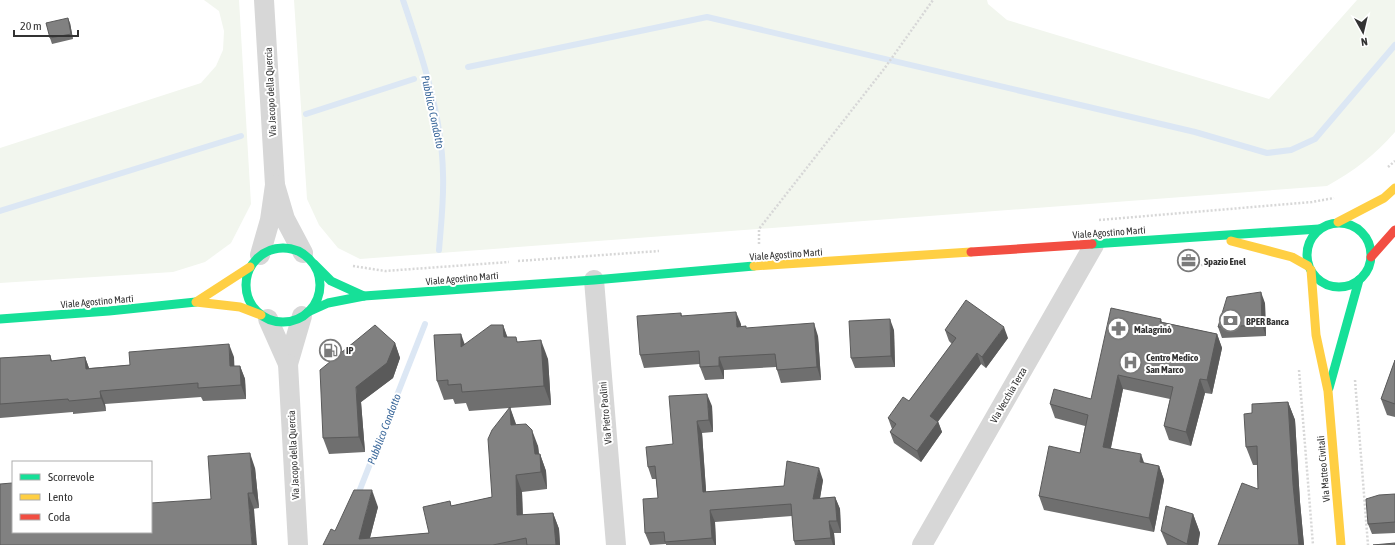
<svg xmlns="http://www.w3.org/2000/svg" width="1395" height="545" viewBox="0 0 1395 545" font-family="'Asap Condensed',sans-serif">
<style>
.green{fill:#f2f6ee}
.lines{fill:none;stroke-linecap:round;stroke-linejoin:round}
.stream{stroke:#dce7f4;stroke-width:6}
.path{stroke:#d7d7d7;stroke-width:2.5;stroke-dasharray:2 2;stroke-linecap:butt}
.street{stroke:#d7d7d7;stroke-width:20}
.fast{stroke:#16e098;stroke-width:9}
.slow{stroke:#ffcf43;stroke-width:9}
.jam{stroke:#f24e42;stroke-width:9}
.wall{fill:#6f6f6f}
.shaded-wall{fill:#5a5a5a}
.building{fill:#818181;stroke:#5a5a5a}
.labels{text-anchor:middle;stroke-width:4;stroke-linejoin:round;paint-order:stroke}
.street-label{font-size:10px;fill:#333;stroke:#fff}
.poi-label{font-size:10px;font-weight:bold;fill:#333;stroke:#fff;text-anchor:start}
.water-label{font-size:11px;font-style:italic;fill:#3b689b;stroke:#fff}
</style>
<rect width="100%" height="100%" fill="#fff"/>
<g class="green">
<polygon points="204,0 239,0 251,204 231,243 205,262 173,272 0,283 0,148 201,83 216,66 223,50 224,31 219,11"/>
<path d="M294,0H987L988,4L1007,20L1269,99L1357,0H1395V132C1375,155 1354,171 1327,186L360,259L338,248L319,225L307,199Z"/>
</g>
<g class="lines">
<g class="stream">
<path d="M403,0C422,56 442,115 443,174C444,199 441,225 439,250"/>
<polyline points="468,67 707,17 1195,132 1267,153 1291,150 1315,139 1395,45"/>
<polyline points="306,114 414,79"/>
<polyline points="0,211 241,136"/>
<polyline points="357,497 425,324"/>
</g>
<g class="path">
<polyline points="1388,167 1395,161"/>
<polyline points="1099,220 1312,202 1334,198"/>
<polyline points="759,244 759,229 884,69 933,0"/>
<polyline points="1178,260 1179,266 1229,264"/>
<polyline points="518,261 659,251"/>
<polyline points="353,266 385,271 509,262"/>
<polyline points="1299,370 1313,545"/>
<polyline points="1355,380 1368,545"/>
</g>
<g class="street">
<polyline points="264,0 275,185"/>
<polyline points="260,255 270,220 275,185 285,219 303,253"/>
<polyline points="594,280 616,545"/>
<polyline points="268,319 288,364 302,316"/>
<polyline points="288,364 298,545"/>
<polyline points="922,545 1094,245"/>
</g>
<g class="fast">
<circle cx="1339" cy="255" r="32"/>
<polyline points="1092,244 1319,229"/>
<circle cx="283" cy="285" r="37"/>
<polyline points="364,296 594,280 754,266"/>
<polyline points="308,312 328,303 364,296 331,281 314,264"/>
<polyline points="0,319 109,311 196,302"/>
<polyline points="1329,388 1359,280"/>
</g>
<g class="slow">
<polyline points="1338,222 1384,198 1395,188"/>
<polyline points="1231,241 1292,257 1308,266"/>
<polyline points="754,266 971,252"/>
<polyline points="250,267 196,302 240,307 261,315"/>
<polyline points="1311,270 1316,335 1328,391 1341,545"/>
</g>
<g class="jam">
<polyline points="971,252 1092,244"/>
<polyline points="1371,257 1395,230"/>
</g>
</g>
<g class="wall">
<polygon points="70,23 73,39 52,44 50,38"/>
<polygon points="1265,303 1266,336 1222,338 1218,327"/>
<polygon points="681,313 682,316 741,324 741,327 746,326 746,328 818,336 821,380 781,383 777,370 776,367 724,370 724,379 705,380 700,367 700,364 644,368 640,355"/>
<polygon points="1161,319 1162,322 1217,334 1222,348 1212,394 1205,393 1191,446 1169,440 1164,426 1170,399 1123,389 1111,448 1144,463 1159,466 1164,480 1154,532 1044,510 1039,496 1080,453 1085,426 1055,418 1050,404 1091,399"/>
<polygon points="503,325 507,337 518,342 548,359 551,405 510,408 516,425 538,446 539,454 540,454 546,471 547,489 522,492 523,515 553,513 559,529 560,545 323,545 335,531 378,507 370,538 429,533 450,501 451,506 492,497 509,408 469,411 466,403 455,404 453,399 444,400 437,381 465,345"/>
<polygon points="894,330 895,367 855,368 851,358"/>
<polygon points="945,330 1008,338 986,368 981,364 938,421 942,432 921,462 894,443 890,432 892,429 888,418 909,401 952,344 949,341"/>
<polygon points="395,343 400,358 393,378 361,402 365,452 329,454 323,438"/>
<polygon points="50,355 52,361 85,357 89,368 234,357 234,366 240,366 245,379 246,399 203,401 201,397 105,404 106,411 73,414 73,412 0,418 0,358"/>
<polygon points="1395,360 1395,417 1387,415 1381,399"/>
<polygon points="1288,402 1295,420 1300,502 1304,545 1218,545 1258,489 1257,465 1253,465 1246,447 1252,413"/>
<polygon points="712,406 713,432 702,433 706,492 784,486 823,480 820,498 835,497 840,509 841,533 834,533 835,545 795,545 794,541 792,516 715,522 716,545 666,545 666,544 650,545 645,533 658,498 656,479 652,479 648,467 673,444"/>
<polygon points="255,468 259,508 0,545 12,483 13,485 13,532 211,499"/>
<polygon points="1395,494 1395,533 1372,534 1368,524"/>
<polygon points="1193,514 1200,533 1198,545 1167,545 1161,531"/>
</g>
<g class="shaded-wall">
<polygon points="68,18 70,23 73,39 71,34"/>
<polygon points="1261,292 1265,303 1266,336 1262,325"/>
<polygon points="736,312 741,324 742,339 737,327"/>
<polygon points="890,319 894,330 895,367 891,356"/>
<polygon points="814,323 818,336 821,380 817,367"/>
<polygon points="503,325 510,344 504,337"/>
<polygon points="1004,327 1008,338 986,368 982,357"/>
<polygon points="461,334 468,353 461,347"/>
<polygon points="1217,334 1222,348 1212,394 1207,380"/>
<polygon points="541,340 548,359 551,405 544,386"/>
<polygon points="395,343 400,358 393,378 361,402 365,452 359,437 356,387"/>
<polygon points="229,344 234,357 235,379 230,366"/>
<polygon points="977,353 981,364 934,427 930,416"/>
<polygon points="85,357 90,371 86,369"/>
<polygon points="719,357 724,370 724,379 719,366"/>
<polygon points="240,366 245,379 246,399 241,385"/>
<polygon points="1118,375 1123,389 1108,461 1103,447"/>
<polygon points="1200,379 1205,393 1191,446 1186,432"/>
<polygon points="100,391 105,404 106,411 101,398"/>
<polygon points="707,394 712,406 713,432 709,420"/>
<polygon points="1288,402 1295,420 1300,502 1304,545 1299,545 1293,484"/>
<polygon points="510,407 516,424 517,442 511,425"/>
<polygon points="697,421 702,433 707,504 703,492"/>
<polygon points="938,422 942,432 921,462 917,451"/>
<polygon points="532,430 538,446 540,463 540,454 546,471 547,489 535,454"/>
<polygon points="250,453 255,468 259,508 253,493"/>
<polygon points="1141,454 1146,468 1140,462"/>
<polygon points="1159,466 1164,480 1154,532 1149,518"/>
<polygon points="819,468 823,480 818,510 813,499"/>
<polygon points="516,475 522,492 523,532 517,515"/>
<polygon points="372,490 378,507 368,545 359,539"/>
<polygon points="248,493 254,509 257,545 252,545"/>
<polygon points="835,497 840,509 841,533 837,521"/>
<polygon points="710,510 715,522 716,545 715,545 712,538"/>
<polygon points="553,513 559,529 560,545 556,545"/>
<polygon points="1193,514 1200,533 1198,545 1188,545 1187,544"/>
<polygon points="829,521 834,533 835,545 833,545 831,538"/>
</g>
<g class="building">
<polygon points="68,18 71,34 50,38 46,23"/>
<polygon points="1261,292 1262,325 1218,327 1227,297"/>
<polygon points="966,300 1004,327 982,357 977,353 930,416 938,422 917,451 890,432 896,424 888,418 903,397 909,401 956,338 945,330"/>
<polygon points="1111,308 1161,319 1160,322 1217,334 1207,380 1200,379 1186,432 1164,426 1173,387 1118,375 1103,447 1141,454 1140,462 1159,466 1149,518 1039,496 1049,446 1080,453 1088,415 1050,404 1054,389 1091,399"/>
<polygon points="736,312 737,327 746,326 746,328 814,323 817,367 777,370 775,354 719,357 719,366 700,367 699,351 640,355 637,316 681,313 681,316"/>
<polygon points="890,319 891,356 851,358 849,321"/>
<polygon points="375,325 395,343 387,363 356,387 359,437 323,438 320,370"/>
<polygon points="491,325 503,325 504,337 516,337 517,342 541,340 544,386 462,392 461,384 448,385 448,380 437,381 434,335 461,334 461,347"/>
<polygon points="229,344 230,366 240,366 241,385 198,388 198,383 100,391 101,398 69,401 68,399 0,404 0,358 50,355 51,361 85,357 86,369 130,365 129,352"/>
<polygon points="1395,360 1395,404 1381,399"/>
<polygon points="707,394 709,420 697,421 703,492 784,486 787,461 819,468 813,499 835,497 837,521 829,521 831,538 794,541 791,504 710,510 712,538 665,542 664,532 645,533 643,499 658,498 655,466 648,467 646,447 673,444 669,396"/>
<polygon points="1288,402 1293,484 1299,545 1218,545 1242,483 1258,489 1257,446 1246,447 1244,414 1252,413 1252,404"/>
<polygon points="510,407 511,425 526,424 532,430 535,454 540,454 541,472 516,475 517,515 553,513 556,545 527,545 526,538 493,545 323,545 331,529 335,531 354,490 372,490 359,539 429,533 423,507 450,501 451,506 492,497 488,439 492,430"/>
<polygon points="250,453 253,493 248,493 252,545 0,545 0,484 12,483 13,492 13,532 151,532 151,503 211,499 208,456"/>
<polygon points="1395,494 1395,522 1368,524 1366,499 1379,495"/>
<polygon points="1166,506 1193,514 1187,544 1161,531"/>
<polygon points="1395,543 1395,545 1373,545"/>
</g>
<defs>
<symbol id="office-ring" viewBox="-11 -11 22 22"><circle r="9.5" fill="#fff" stroke="#7a7a7a" stroke-width="1.5"/><path d="M-6-3h4V-5.5h4V-3h4V5H-6ZM-1-4.5V-3h2v-1.5ZM-6 0V1H6V0Z" fill="#7a7a7a"/></symbol>
<symbol id="bank-ring" viewBox="-11 -11 22 22"><circle r="9.5" fill="#fff" stroke="#7a7a7a" stroke-width="1.5"/><path d="M-6-4H6V4H-6ZM0-2.3a2.3 2.3 0 1 0 0 4.6a2.3 2.3 0 1 0 0-4.6Z" fill="#7a7a7a"/></symbol>
<symbol id="pharmacy-ring" viewBox="-11 -11 22 22"><circle r="9.5" fill="#fff" stroke="#7a7a7a" stroke-width="1.5"/><path d="M-2-6h4v4h4v4h-4v4h-4v-4h-4v-4h4Z" fill="#7a7a7a"/></symbol>
<symbol id="fuel-ring" viewBox="-11 -11 22 22"><circle r="9.5" fill="#fff" stroke="#7a7a7a" stroke-width="1.5"/><path d="M-5.5-6h7V0h2V4h1.3V-2.5L3-4.5l.8-.8L6-3V5H2.5V1h-1V6h-7ZM-4.2-4.7v3.2H.2V-4.7Z" fill="#7a7a7a"/></symbol>
<symbol id="hospital-ring" viewBox="-11 -11 22 22"><circle r="9.5" fill="#fff" stroke="#7a7a7a" stroke-width="1.5"/><path d="M-5-5h3v3.5h4V-5h3V5h-3V1.5h-4V5h-3Z" fill="#7a7a7a"/></symbol>
</defs>
<g fill-rule="evenodd">
<use href="#office-ring" x="1176" y="248" width="25" height="25"/>
<use href="#bank-ring" x="1218" y="308" width="25" height="25"/>
<use href="#pharmacy-ring" x="1106" y="316" width="25" height="25"/>
<use href="#fuel-ring" x="318" y="338" width="25" height="25"/>
<use href="#hospital-ring" x="1118" y="350" width="25" height="25"/>
</g>
<g class="labels">
<g class="street-label">
<text transform="translate(270 92) rotate(-93)" y="4">Via Jacopo della Quercia</text>
<text transform="translate(1109 232) rotate(-4)" y="4">Viale Agostino Marti</text>
<text transform="translate(786 254) rotate(-4)" y="4">Viale Agostino Marti</text>
<text transform="translate(462 278) rotate(-5)" y="4">Viale Agostino Marti</text>
<text transform="translate(97 301) rotate(-5)" y="4">Viale Agostino Marti</text>
<text transform="translate(1008 395) rotate(-60)" y="4">Via Vecchia Terza</text>
<text transform="translate(605 413) rotate(-95)" y="4">Via Pietro Paolini</text>
<text transform="translate(293 455) rotate(-93)" y="4">Via Jacopo della Quercia</text>
<text transform="translate(1323 469) rotate(-95)" y="4">Via Matteo Civitali</text>
</g>
<g class="poi-label">
<text x="1204" y="265">Spazio Enel</text>
<text x="1246" y="325">BPER Banca</text>
<text x="1134" y="333">Malagrinò</text>
<text x="346" y="354">IP</text>
<text x="1146" y="361">Centro Medico<tspan x="1146" dy="12">San Marco</tspan></text>
</g>
<g class="water-label">
<text transform="translate(433 112) rotate(78)" y="4">Pubblico Condotto</text>
<text transform="translate(384 429) rotate(-69)" y="4">Pubblico Condotto</text>
</g>
</g>
<rect x="12" y="461" width="140" height="72" fill="#ffffff" stroke="#adadad"/>
<rect x="20" y="474" width="20" height="6" fill="#16e098" stroke="#adadad"/>
<text x="48" y="481" font-size="12" fill="#333333">Scorrevole</text>
<rect x="20" y="494" width="20" height="6" fill="#ffcf43" stroke="#adadad"/>
<text x="48" y="501" font-size="12" fill="#333333">Lento</text>
<rect x="20" y="514" width="20" height="6" fill="#f24e42" stroke="#adadad"/>
<text x="48" y="521" font-size="12" fill="#333333">Coda</text>
<g transform="translate(1363 32) rotate(172)" stroke="#ffffff" stroke-width="3" paint-order="stroke">
<path d="M0-3L7 15L0 10L-7 15Z" fill="#333333"/>
<text y="-6" font-size="11" font-weight="bold" text-anchor="middle" fill="#333333">N</text>
</g>
<path d="M14 30v6h64v-6" fill="none" stroke="#333333" stroke-width="2"/>
<text x="20" y="30" font-size="12" fill="#333333" stroke="#ffffff" stroke-width="3" paint-order="stroke">20 m</text>
</svg>
